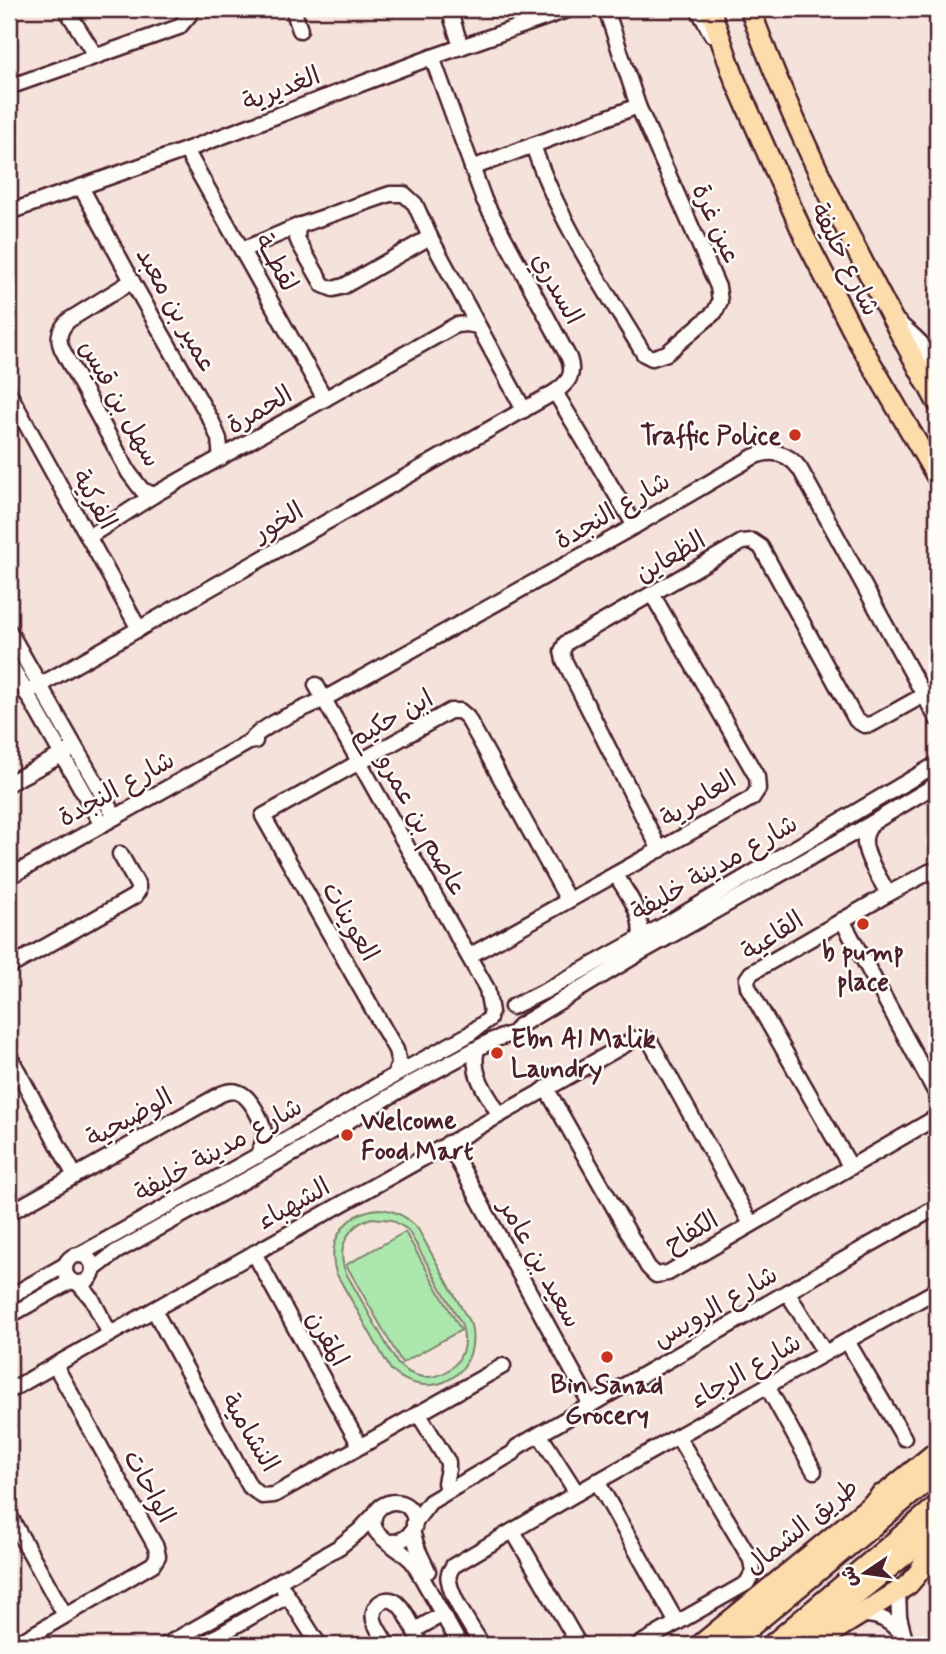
<svg xmlns="http://www.w3.org/2000/svg" width="946" height="1654" viewBox="0 0 946 1654" font-family="Mynerve,'Playpen Sans Arabic',sans-serif">
<style>
.green{fill:#ace8ae;stroke:#7b846c;stroke-width:2;fill-rule:evenodd}
.lines{fill:none;stroke-linecap:round;stroke-linejoin:round}
.minor-casing{stroke:#4a1f2b;stroke-width:19}
.major-casing{stroke:#4a1f2b;stroke-width:24}
.highway-casing{stroke:#4a1f2b;stroke-width:26}
.minor{stroke:#fdfcf7;stroke-width:14}
.major{stroke:#fddcac;stroke-width:19}
.highway{stroke:#fddcac;stroke-width:21}
.poi-dot{fill:#c8321e;stroke:#fdfcf7;stroke-width:2.5}
.labels{text-anchor:middle;stroke-width:5;stroke-linejoin:round;paint-order:stroke}
.street-label{font-size:26px;fill:#4a1f2b;stroke:#fdfcf7}
.poi-label{font-size:26px;font-weight:bold;fill:#4a1f2b;stroke:#fdfcf7}
</style>
<rect width="100%" height="100%" fill="#f5e3db"/>
<filter id="ink" filterUnits="userSpaceOnUse"><feTurbulence type="fractalNoise" baseFrequency=".0143" numOctaves="2"/><feDisplacementMap in="SourceGraphic" scale="14" xChannelSelector="R" yChannelSelector="G"/><feConvolveMatrix kernelMatrix="1 2 1 2 8 2 1 2 1" color-interpolation-filters="sRGB"/></filter>
<g filter="url(#ink)">
<g class="green">
<path d="M379,1209C395,1210 407,1216 418,1229L471,1325C482,1375 429,1405 391,1370L336,1273C326,1241 345,1212 379,1209ZM372,1218L392,1220L408,1230L461,1323C477,1366 428,1396 397,1363L346,1273C336,1249 347,1225 372,1218Z"/>
<polygon points="405,1232 461,1330 402,1363 346,1265"/>
</g>
<g class="lines">
<defs>
<g id="minor">
<polyline points="66,9 95,55"/>
<polyline points="293,9 300,30"/>
<polyline points="449,9 461,47"/>
<polyline points="698,9 712,35"/>
<polyline points="9,87 179,27 190,14 190,9"/>
<path d="M533,145C557,218 604,288 644,354L652,358L667,353L715,312L720,301L718,287L638,106L606,9"/>
<polyline points="186,150 325,399"/>
<polyline points="472,168 638,106"/>
<polyline points="81,187 132,281 212,422 219,439 221,458"/>
<polyline points="9,212 186,150 432,57 570,9"/>
<polyline points="298,226 297,238 299,243 323,285 333,289 344,286 430,237"/>
<polyline points="242,250 298,226 390,194 404,194 415,204 430,237 524,410"/>
<path d="M132,281L69,320C58,330 57,341 64,353L129,473L142,490L154,495"/>
<path d="M897,321C919,342 927,343 937,374"/>
<polyline points="555,392 635,526"/>
<polyline points="9,393 139,629"/>
<polyline points="88,537 154,495 456,325 467,324 478,326"/>
<polyline points="9,631 115,817"/>
<polyline points="9,662 102,825"/>
<polyline points="316,685 487,989 491,1012"/>
<path d="M26,693L555,392C568,383 575,375 569,358L484,200L432,57"/>
<path d="M249,742C268,721 299,712 324,699L635,526L753,457C771,449 788,452 800,469L937,719"/>
<polyline points="9,783 69,751"/>
<path d="M872,823C869,828 865,833 865,839C863,854 881,880 888,894"/>
<polyline points="660,850 564,660 562,651 566,643 742,542 752,541 761,547 856,720 864,725 872,724 924,695"/>
<path d="M616,875C628,895 644,914 640,939"/>
<polyline points="9,877 249,742 255,741"/>
<polyline points="842,920 937,1095"/>
<polyline points="469,956 752,798 758,789 757,777 652,594"/>
<polyline points="9,967 135,896 138,891 138,886 120,854"/>
<polyline points="512,1007 543,992 668,923 937,764"/>
<path d="M477,1049C470,1074 487,1093 499,1114"/>
<polyline points="9,1055 75,1176"/>
<polyline points="395,1075 399,1063 396,1050 263,816 450,711 460,711 467,717 568,900"/>
<polyline points="546,1088 648,1267 656,1275 668,1273 937,1117"/>
<polyline points="448,1143 591,1405"/>
<polyline points="850,1166 748,987 747,979 751,973 888,894 929,872 937,871"/>
<path d="M9,1213L221,1094C226,1092 232,1090 237,1092C250,1095 263,1121 264,1134C264,1142 261,1148 258,1156"/>
<polyline points="254,1253 360,1446"/>
<circle cx="79" cy="1269" r="14"/>
<polyline points="79,1255 291,1137 395,1075 468,1035 489,1019"/>
<polyline points="94,1269 116,1252 298,1151 407,1086 493,1040 514,1033 519,1026 638,954 872,823 937,784"/>
<polyline points="79,1284 92,1299 110,1334"/>
<polyline points="787,1292 825,1353"/>
<polyline points="9,1297 65,1265"/>
<polyline points="154,1310 250,1487 262,1496 274,1495 503,1366"/>
<polyline points="9,1316 71,1281"/>
<polyline points="847,1341 904,1438"/>
<polyline points="767,1386 814,1471"/>
<polyline points="9,1391 635,1039 644,1038 651,1043 751,1224"/>
<polyline points="418,1413 448,1462 448,1469 445,1483"/>
<polyline points="540,1435 577,1493"/>
<polyline points="597,1481 677,1623"/>
<polyline points="9,1515 65,1615"/>
<polyline points="414,1523 430,1502 513,1453 517,1447 864,1248 937,1207"/>
<polyline points="412,1531 418,1550 428,1571"/>
<polyline points="513,1531 579,1645"/>
<path d="M391,1542C405,1542 420,1530 413,1514C403,1492 369,1503 374,1526C376,1538 403,1550 413,1562L460,1645"/>
<polyline points="284,1590 319,1645"/>
<polyline points="898,1592 899,1616 906,1645"/>
<path d="M861,1615C880,1614 891,1622 903,1636"/>
<polyline points="415,1630 436,1618"/>
<polyline points="15,1645 153,1564 158,1556 156,1547 55,1365"/>
<polyline points="166,1645 339,1547 359,1531 374,1515"/>
<polyline points="202,1645 287,1596"/>
<path d="M387,1645C383,1637 376,1628 374,1620C371,1608 382,1596 394,1601C404,1606 418,1634 418,1645"/>
<path d="M482,1645C472,1628 452,1600 449,1581C447,1575 450,1571 453,1566L577,1493L937,1290"/>
<polyline points="638,1645 747,1583 753,1572 751,1560 678,1437"/>
</g>
<g id="major">
<polyline points="710,9 735,80 805,238 857,339 937,477"/>
<path d="M750,9C800,146 868,275 937,402"/>
<polyline points="700,1645 937,1451"/>
<polyline points="787,1645 807,1634 937,1529"/>
<polyline points="817,1645 842,1626 908,1585 919,1572 937,1536"/>
</g>
<g id="highway">
<polyline points="859,1525 868,1516 881,1496"/>
<polyline points="727,1645 937,1472"/>
<polyline points="773,1645 937,1507"/>
</g>
</defs>
<use href="#minor" class="minor-casing"/>
<use href="#major" class="major-casing"/>
<use href="#highway" class="highway-casing"/>
<use href="#minor" class="minor"/>
<use href="#major" class="major"/>
<use href="#highway" class="highway"/>
</g>
</g>
<g class="poi-dot">
<circle cx="795" cy="435" r="7"/>
<circle cx="863" cy="924" r="7"/>
<circle cx="497" cy="1053" r="7"/>
<circle cx="347" cy="1135" r="7"/>
<circle cx="607" cy="1357" r="7"/>
</g>
<g class="labels">
<g class="street-label">
<text transform="translate(281 88) rotate(-21)" y="9">الغديرية</text>
<text transform="translate(717 223) rotate(66)" y="9">عين غرة</text>
<text transform="translate(846 259) rotate(63)" y="9">شارع خليفة</text>
<text transform="translate(277 262) rotate(61)" y="9">لقطــة</text>
<text transform="translate(558 288) rotate(61)" y="9">السدري</text>
<text transform="translate(177 309) rotate(61)" y="9">عمير بن معبد</text>
<text transform="translate(121 403) rotate(61)" y="9">سهل بن قيس</text>
<text transform="translate(259 409) rotate(-30)" y="9">الحمرة</text>
<text transform="translate(95 499) rotate(61)" y="9">الفركية</text>
<text transform="translate(612 510) rotate(-30)" y="9">شارع النجدة</text>
<text transform="translate(278 521) rotate(-30)" y="9">الخور</text>
<text transform="translate(670 556) rotate(-30)" y="9">الظعاين</text>
<text transform="translate(390 718) rotate(-29)" y="9">ابن حكيم</text>
<text transform="translate(116 788) rotate(-29)" y="9">شارع النجدة</text>
<text transform="translate(698 798) rotate(-32)" y="9">العامرية</text>
<text transform="translate(423 825) rotate(61)" y="9">عاصم بن عمرو</text>
<text transform="translate(714 867) rotate(-30)" y="9">شارع مدينة خليفة</text>
<text transform="translate(351 921) rotate(60)" y="9">العوينات</text>
<text transform="translate(772 935) rotate(-33)" y="9">القاعية</text>
<text transform="translate(129 1117) rotate(-29)" y="9">الوضيحية</text>
<text transform="translate(218 1149) rotate(-29)" y="9">شارع مدينة خليفة</text>
<text transform="translate(293 1203) rotate(-29)" y="9">الشهباء</text>
<text transform="translate(691 1231) rotate(-30)" y="9">الكفاح</text>
<text transform="translate(541 1263) rotate(61)" y="9">سعيد بن عامر</text>
<text transform="translate(715 1306) rotate(-30)" y="9">شارع الرويس</text>
<text transform="translate(328 1338) rotate(61)" y="9">المقرن</text>
<text transform="translate(745 1370) rotate(-30)" y="9">شارع الرجاء</text>
<text transform="translate(251 1432) rotate(59)" y="9">النشامية</text>
<text transform="translate(150 1486) rotate(61)" y="9">الواحات</text>
<text transform="translate(801 1526) rotate(-39)" y="9">طريق الشمال</text>
</g>
<g class="poi-label">
<text x="781" y="444" text-anchor="end">Traffic Police</text>
<text x="863" y="960">b pump<tspan x="863" dy="30">place</tspan></text>
<text x="511" y="1047" text-anchor="start">Ebn Al Malik<tspan x="511" dy="30">Laundry</tspan></text>
<text x="361" y="1129" text-anchor="start">Welcome<tspan x="361" dy="30">Food Mart</tspan></text>
<text x="607" y="1393">Bin Sanad<tspan x="607" dy="30">Grocery</tspan></text>
</g>
</g>
<rect width="946" height="1654" fill="none" stroke="#fdfcf7" stroke-width="35"/>
<rect x="18" y="18" width="911" height="1619" fill="none" stroke="#4a1f2b" stroke-width="2.5" filter="url(#ink)"/>
<g transform="translate(865 1573) rotate(257)" stroke="#fdfcf7" stroke-width="5" paint-order="stroke">
<path d="M0-5L12 26L0 18L-12 26Z" fill="#4a1f2b"/>
<text y="-10" font-size="19" font-weight="bold" text-anchor="middle" fill="#4a1f2b">ش</text>
</g>
</svg>
